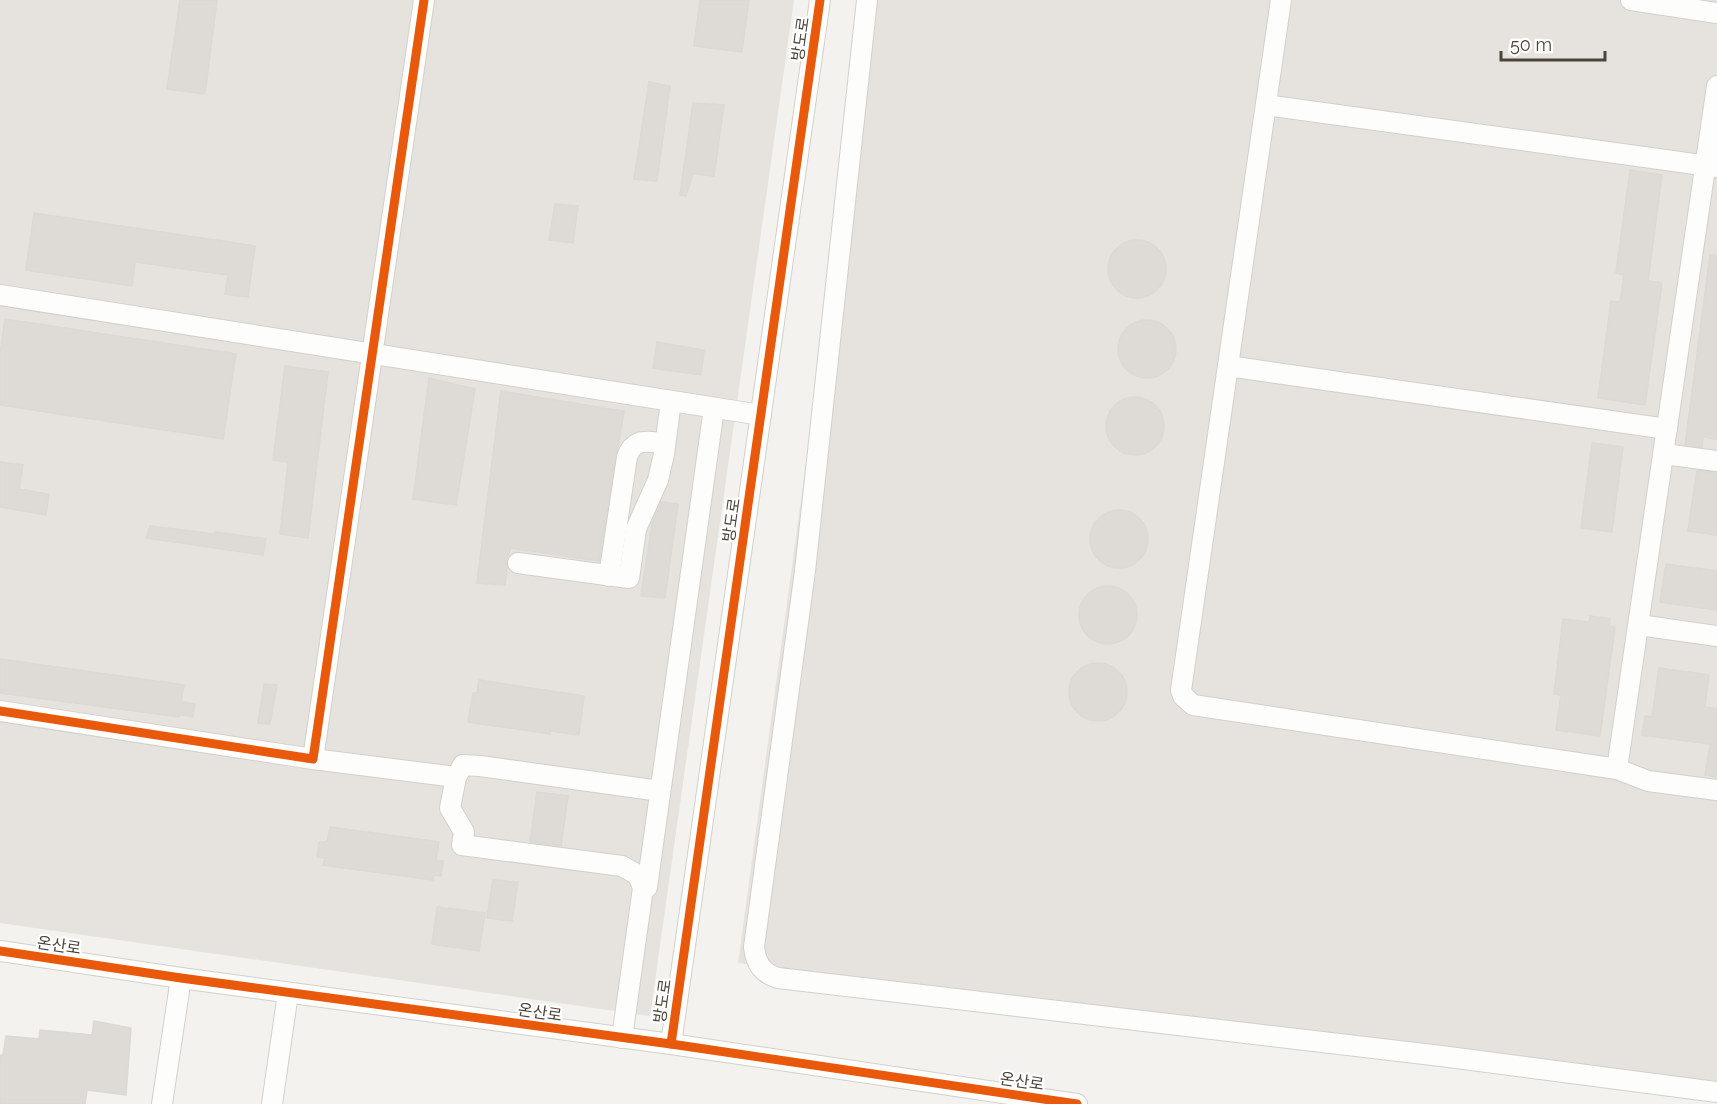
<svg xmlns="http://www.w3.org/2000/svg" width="1717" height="1104" viewBox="0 0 1717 1104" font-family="Raleway,'Noto Sans KR',sans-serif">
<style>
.industrial{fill:#e6e2de}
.parking{fill:#e6e3df}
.building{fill:#dedbd6;stroke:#dcd9d4;stroke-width:1.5}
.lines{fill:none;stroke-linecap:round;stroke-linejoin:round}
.minor-casing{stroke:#d2d0cb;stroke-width:22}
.minor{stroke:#fdfdfc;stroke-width:20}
.cycleway-casing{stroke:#fff;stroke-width:13}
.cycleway{stroke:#e8590c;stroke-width:9}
.labels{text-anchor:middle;stroke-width:4.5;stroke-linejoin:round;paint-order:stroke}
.street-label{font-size:16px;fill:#4b4439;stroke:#fff}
</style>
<rect width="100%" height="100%" fill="#f4f2ee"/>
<g class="industrial">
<polygon points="0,0 794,0 650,1016 0,923"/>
<polygon points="869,0 1717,0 1717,1092 738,963"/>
</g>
<polygon class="parking" points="539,874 618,884 623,888 626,894 613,979 526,966"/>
<g class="building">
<polygon points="180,0 217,0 205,94 167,89"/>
<polygon points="700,0 749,0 742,52 694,46"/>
<polygon points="649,82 670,86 657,181 634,179"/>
<polygon points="693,103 724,105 714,176 693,174 686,196 680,195"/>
<polygon points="1630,170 1662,175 1648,281 1662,283 1645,405 1598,398 1611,301 1620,302 1624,275 1616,273"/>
<polygon points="555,204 578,206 573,243 549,240"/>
<polygon points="34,213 255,246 248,297 225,294 228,275 135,262 132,286 26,270"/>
<circle cx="1137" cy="269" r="29"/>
<polygon points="1710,255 1717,256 1717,439 1703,437 1702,447 1685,445"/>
<polygon points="5,319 236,354 223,439 0,405 0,354"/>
<circle cx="1147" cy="349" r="29"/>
<polygon points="657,342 704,350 701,375 653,368"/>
<polygon points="285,366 328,372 308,538 280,534 288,462 273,460"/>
<polygon points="429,378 475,389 456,505 413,499"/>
<polygon points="501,391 624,411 599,561 511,548 506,561 507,568 505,585 477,583"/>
<circle cx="1135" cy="426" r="29"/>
<polygon points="1592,443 1623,447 1612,532 1581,528"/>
<polygon points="0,462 23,465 19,489 49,494 46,515 0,507"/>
<polygon points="1697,470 1717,473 1717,535 1688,531"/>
<polygon points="661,502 678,504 665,598 641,596 652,524"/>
<circle cx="1119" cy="539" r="29"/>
<polygon points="150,526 215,534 215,532 266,539 263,555 146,538"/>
<polygon points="1666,564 1717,571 1717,610 1660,602"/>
<circle cx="1108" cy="615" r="29"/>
<polygon points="1590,616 1610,619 1609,626 1615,627 1600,736 1556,730 1561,695 1554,694 1563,619 1589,622"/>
<polygon points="0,659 184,685 181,702 195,704 193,717 179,715 179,717 0,693"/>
<circle cx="1098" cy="692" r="29"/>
<polygon points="1659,668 1709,675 1705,707 1717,709 1717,777 1705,775 1710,744 1642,735 1645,716 1652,717"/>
<polygon points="479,680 584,696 579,735 550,731 550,734 468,722 473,693 477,693"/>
<polygon points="264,684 277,685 270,724 258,723"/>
<polygon points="537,792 568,796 561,846 530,842"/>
<polygon points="330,827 439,842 436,861 443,861 441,876 434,875 433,880 323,865 325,858 317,857 319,842 327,842"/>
<polygon points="493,880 518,882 512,921 487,918"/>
<polygon points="437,907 485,913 479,951 432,944"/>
<polygon points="94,1021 131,1028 126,1095 87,1090 85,1104 0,1104 0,1060 1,1055 3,1055 6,1036 39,1039 40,1030 92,1035"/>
</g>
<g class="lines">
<defs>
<g id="minor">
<path d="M867,0L805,571L754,947C756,964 762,973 778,978L1441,1056L1717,1092"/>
<polyline points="1281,0 1181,690 1183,696 1193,705 1617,769 1648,781 1717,790"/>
<polyline points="1631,0 1717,13"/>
<polyline points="1266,105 1717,167"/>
<polyline points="0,295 761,415"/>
<polyline points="1228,366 1667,429"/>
<polyline points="1664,454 1717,461"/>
<polyline points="518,563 629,578 636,529 658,480 664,454 671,401"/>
<path d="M609,576L627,457C634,437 647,442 665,443"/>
<polyline points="1639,625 1717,636"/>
<polyline points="0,711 313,759 424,0"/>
<polyline points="313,759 456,777 450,808 464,832 462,845 622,866 638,875 643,888 622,1038"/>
<polyline points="1617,769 1717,86"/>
<polyline points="456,777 463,765 480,766 660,791"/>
<polyline points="643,888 647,887 714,408"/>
<polyline points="0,951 181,978 671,1044 1077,1104"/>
<polyline points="671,1044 820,0"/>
<polyline points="162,1104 181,978"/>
<polyline points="272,1104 288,993"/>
</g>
</defs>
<use href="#minor" class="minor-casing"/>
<use href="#minor" class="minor"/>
<defs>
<g id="cycleway">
<polyline points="0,711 313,759 424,0"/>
<polyline points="0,951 181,978 671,1044 1077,1104"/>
<polyline points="671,1044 820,0"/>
</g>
</defs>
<use href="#cycleway" class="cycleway-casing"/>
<use href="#cycleway" class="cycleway"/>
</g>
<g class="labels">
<g class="street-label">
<text transform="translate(800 39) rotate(-82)" y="6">방도로</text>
<text transform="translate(731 520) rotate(-82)" y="6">방도로</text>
<text transform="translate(59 945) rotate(8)" y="6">온산로</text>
<text transform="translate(662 1001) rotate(-82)" y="6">방도로</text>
<text transform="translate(540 1012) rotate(8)" y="6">온산로</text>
<text transform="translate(1022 1081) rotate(8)" y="6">온산로</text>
</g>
</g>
<path d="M1501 51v9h104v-9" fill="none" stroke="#4b4439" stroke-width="3"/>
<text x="1510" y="51" font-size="18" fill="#4b4439" stroke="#ffffff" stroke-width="4.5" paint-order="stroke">50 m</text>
</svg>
